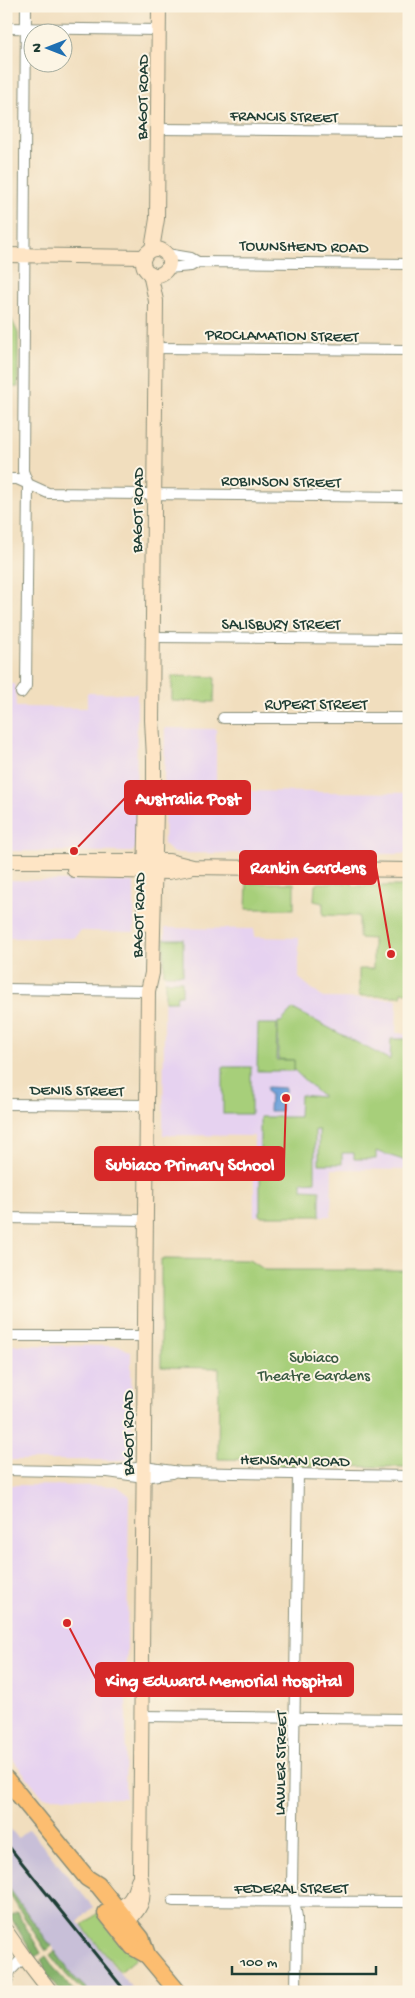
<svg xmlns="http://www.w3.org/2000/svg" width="415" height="1998" viewBox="0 0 415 1998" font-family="'Gochi Hand',sans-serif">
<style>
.built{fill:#e6d2f0}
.industrial{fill:#c8bfd8}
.green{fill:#a7cf7a;stroke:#638657}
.forest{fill:#85b26a;stroke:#52784f}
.water{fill:#6ea1da;stroke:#466f87}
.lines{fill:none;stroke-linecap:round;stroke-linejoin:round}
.street-casing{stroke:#888e79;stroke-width:12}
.secondary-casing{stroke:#888e79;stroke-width:16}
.primary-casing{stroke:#888e79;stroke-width:19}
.street{stroke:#fff;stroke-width:10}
.secondary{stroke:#fee5c5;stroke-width:14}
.primary{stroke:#fcbd6f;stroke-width:16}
.rail{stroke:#1f3d34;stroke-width:3}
.labels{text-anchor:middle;stroke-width:4;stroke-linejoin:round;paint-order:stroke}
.street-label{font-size:16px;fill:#1f3d34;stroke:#fcf5e5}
.park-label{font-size:16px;fill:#3a5a42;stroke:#fcf5e5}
.leader{fill:none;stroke:#d62828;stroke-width:2}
.callout-dot{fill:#d62828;stroke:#fcf5e5;stroke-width:2}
.callout{fill:#d62828;stroke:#d62828;stroke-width:2}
.callout-label{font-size:18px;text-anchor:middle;font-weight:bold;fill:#fff}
</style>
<rect width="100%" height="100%" fill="#fcf5e5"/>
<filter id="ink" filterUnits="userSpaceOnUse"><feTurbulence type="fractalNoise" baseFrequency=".02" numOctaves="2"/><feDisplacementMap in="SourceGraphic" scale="10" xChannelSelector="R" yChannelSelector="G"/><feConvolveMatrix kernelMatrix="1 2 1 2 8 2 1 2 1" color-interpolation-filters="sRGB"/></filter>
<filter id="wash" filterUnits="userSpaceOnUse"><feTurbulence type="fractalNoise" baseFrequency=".0096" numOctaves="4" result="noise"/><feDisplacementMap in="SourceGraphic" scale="20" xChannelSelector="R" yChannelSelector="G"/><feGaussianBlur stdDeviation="1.12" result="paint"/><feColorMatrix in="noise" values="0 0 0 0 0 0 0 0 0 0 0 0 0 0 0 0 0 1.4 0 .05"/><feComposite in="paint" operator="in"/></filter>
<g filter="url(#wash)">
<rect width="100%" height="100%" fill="#f1debe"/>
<g class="built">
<polygon points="6,684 15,684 16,707 87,708 87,693 137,694 136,848 132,852 6,851"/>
<polygon points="165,728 216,729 216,786 164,785"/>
<polygon points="165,790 409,793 409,854 173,853 164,844"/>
<polygon points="6,880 134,882 134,932 80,931 74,938 6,938"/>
<polygon points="165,928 254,929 254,937 299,938 299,978 323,998 397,999 396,1033 409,1034 409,1170 332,1169 331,1216 254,1216 254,1136 163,1135"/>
<polygon points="6,1345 120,1346 131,1352 132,1455 128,1460 6,1460"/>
<polygon points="6,1485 117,1486 129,1495 125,1798 43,1797 6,1751"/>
</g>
<polygon class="industrial" points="6,1824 18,1838 29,1829 93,1907 78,1922 135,1992 90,1992 73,1976 6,1884"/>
<g class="green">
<polygon points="6,316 10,316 18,333 18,387 6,387"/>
<polygon points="172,676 215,677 214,702 172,701"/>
<polygon points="247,883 294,883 294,909 246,909"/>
<polygon points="318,883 352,883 353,886 409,886 409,992 402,992 401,996 359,996 359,969 373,969 373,939 359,938 359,916 323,915 323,903 314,901 315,885"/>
<rect x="164" y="939" width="19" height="35"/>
<polygon points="165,981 182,981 182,995 177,995 176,1001 165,1001"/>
<polygon points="293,1009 390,1060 391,1039 409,1039 409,1162 376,1151 376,1159 354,1159 354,1153 342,1153 342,1164 319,1164 319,1130 315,1130 315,1181 302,1182 302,1189 320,1190 320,1216 260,1216 260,1117 299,1117 300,1095 322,1097 322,1095 319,1094 294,1070 294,1060 278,1059 278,1022 281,1022"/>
<polygon points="258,1024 277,1024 276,1060 294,1060 294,1071 257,1071"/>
<rect x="223" y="1067" width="28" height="47"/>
<polygon points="161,1259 250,1260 265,1270 409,1270 409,1467 279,1466 273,1460 218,1459 219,1368 161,1367"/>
<polygon points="99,1912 137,1958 120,1972 82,1926"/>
</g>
<g class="forest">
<polygon points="6,1884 51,1946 46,1951 6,1889"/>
<polygon points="17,1912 41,1953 35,1958 10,1916"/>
<path d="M55,1951L73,1976L90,1992C76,1991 59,1965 50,1955Z"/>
<polygon points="46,1956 56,1971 75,1992 60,1991 43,1970 44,1965 41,1960"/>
</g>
<polygon class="water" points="267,1087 285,1088 285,1092 282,1094 281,1111 269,1111 270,1094 267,1092"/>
</g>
<g filter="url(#ink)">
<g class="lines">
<defs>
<g id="street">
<polyline points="6,28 159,30"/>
<polyline points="158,129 409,131"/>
<polyline points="167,254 191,258 198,262"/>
<polyline points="168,268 191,266 198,262 409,264"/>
<polyline points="155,348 409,350"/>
<polyline points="6,479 17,479 48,493 409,497"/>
<polyline points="152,637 409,639"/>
<polyline points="21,693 26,686 28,484 23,471 26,6"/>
<polyline points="223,718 409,718"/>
<polyline points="6,989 148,991"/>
<polyline points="6,1104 147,1105"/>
<polyline points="6,1218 146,1220"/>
<polyline points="6,1336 145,1336"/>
<polyline points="6,1470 108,1472 144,1477 172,1473"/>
<polyline points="108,1472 144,1467 180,1472 409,1476"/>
<polyline points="141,1716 409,1719"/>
<polyline points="173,1901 409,1902"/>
<polyline points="6,1985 10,1971 24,1957"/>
<polyline points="296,1992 297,1917 292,1889 298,1474"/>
</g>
<g id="secondary">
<circle cx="156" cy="262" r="13"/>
<polyline points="152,249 157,219 159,6"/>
<polyline points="6,255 144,257"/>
<polyline points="6,861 169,861 193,867 409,870"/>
<polyline points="74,870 168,872 190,868"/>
<polyline points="144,924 147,793"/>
<path d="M111,1915C129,1902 132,1902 138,1880"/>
<path d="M121,1927C141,1909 147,1902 140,1875L148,991L152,973L156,810L154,801V758L152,720L156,301L150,273"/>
<polyline points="6,1931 24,1957 51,1992"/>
</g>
<g id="primary">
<polyline points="6,1779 87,1878 98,1885 141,1938 147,1955 178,1992"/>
<polyline points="106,1913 133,1947 147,1955"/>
</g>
</defs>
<use href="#street" class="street-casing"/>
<use href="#secondary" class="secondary-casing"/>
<use href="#primary" class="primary-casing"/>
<use href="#street" class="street"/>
<use href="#secondary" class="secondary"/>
<use href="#primary" class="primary"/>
<polyline class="rail" points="6,1843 126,1992"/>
</g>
</g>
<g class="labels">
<g class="street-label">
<text transform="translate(141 97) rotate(-89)" y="6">BAGOT ROAD</text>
<text transform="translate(284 115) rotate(1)" y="6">FRANCIS STREET</text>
<text transform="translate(304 245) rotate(1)" y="6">TOWNSHEND ROAD</text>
<text transform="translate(282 334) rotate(1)" y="6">PROCLAMATION STREET</text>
<text transform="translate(281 480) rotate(1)" y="6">ROBINSON STREET</text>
<text transform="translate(136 510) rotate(-89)" y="6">BAGOT ROAD</text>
<text x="281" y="629">SALISBURY STREET</text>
<text x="316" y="709">RUPERT STREET</text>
<text transform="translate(137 915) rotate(-88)" y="6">BAGOT ROAD</text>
<text transform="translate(77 1089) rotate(1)" y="6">DENIS STREET</text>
<text transform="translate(127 1433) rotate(-90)" y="6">BAGOT ROAD</text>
<text transform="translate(295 1459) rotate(1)" y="6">HENSMAN ROAD</text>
<text transform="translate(279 1763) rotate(-89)" y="6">LAWLER STREET</text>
<text x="291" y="1893">FEDERAL STREET</text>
</g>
<g class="park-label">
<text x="314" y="1362">Subiaco<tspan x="314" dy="18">Theatre Gardens</tspan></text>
</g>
</g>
<path class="leader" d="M74 851L125 798M391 954L376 867M286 1098L284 1163M67 1623L96 1679"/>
<g class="callout-dot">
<circle cx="74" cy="851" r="5"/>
<circle cx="391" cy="954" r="5"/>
<circle cx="286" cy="1098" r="5"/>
<circle cx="67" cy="1623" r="5"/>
</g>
<g class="callout">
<rect x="125" y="781" width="125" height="33" rx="5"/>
<rect x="240" y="851" width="136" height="33" rx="5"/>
<rect x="95" y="1147" width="189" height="33" rx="5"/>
<rect x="96" y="1663" width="257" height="33" rx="5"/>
</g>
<g class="callout-label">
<text x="188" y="804">Australia Post</text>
<text x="308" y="873">Rankin Gardens</text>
<text x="190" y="1170">Subiaco Primary School</text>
<text x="224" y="1686">King Edward Memorial Hospital</text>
</g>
<rect width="415" height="1998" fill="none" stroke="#fcf5e5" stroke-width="25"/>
<g transform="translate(48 48) rotate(270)"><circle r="24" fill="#fcf5e5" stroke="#a4ab9e"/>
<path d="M0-4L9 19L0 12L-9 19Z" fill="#1f6fb2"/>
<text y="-8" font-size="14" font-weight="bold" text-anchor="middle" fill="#1f3d34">N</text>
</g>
<path d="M232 1966v8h144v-8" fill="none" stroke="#1f3d34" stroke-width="2.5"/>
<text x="240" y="1966" font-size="15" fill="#1f3d34" stroke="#fcf5e5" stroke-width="4" paint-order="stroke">100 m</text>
</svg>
